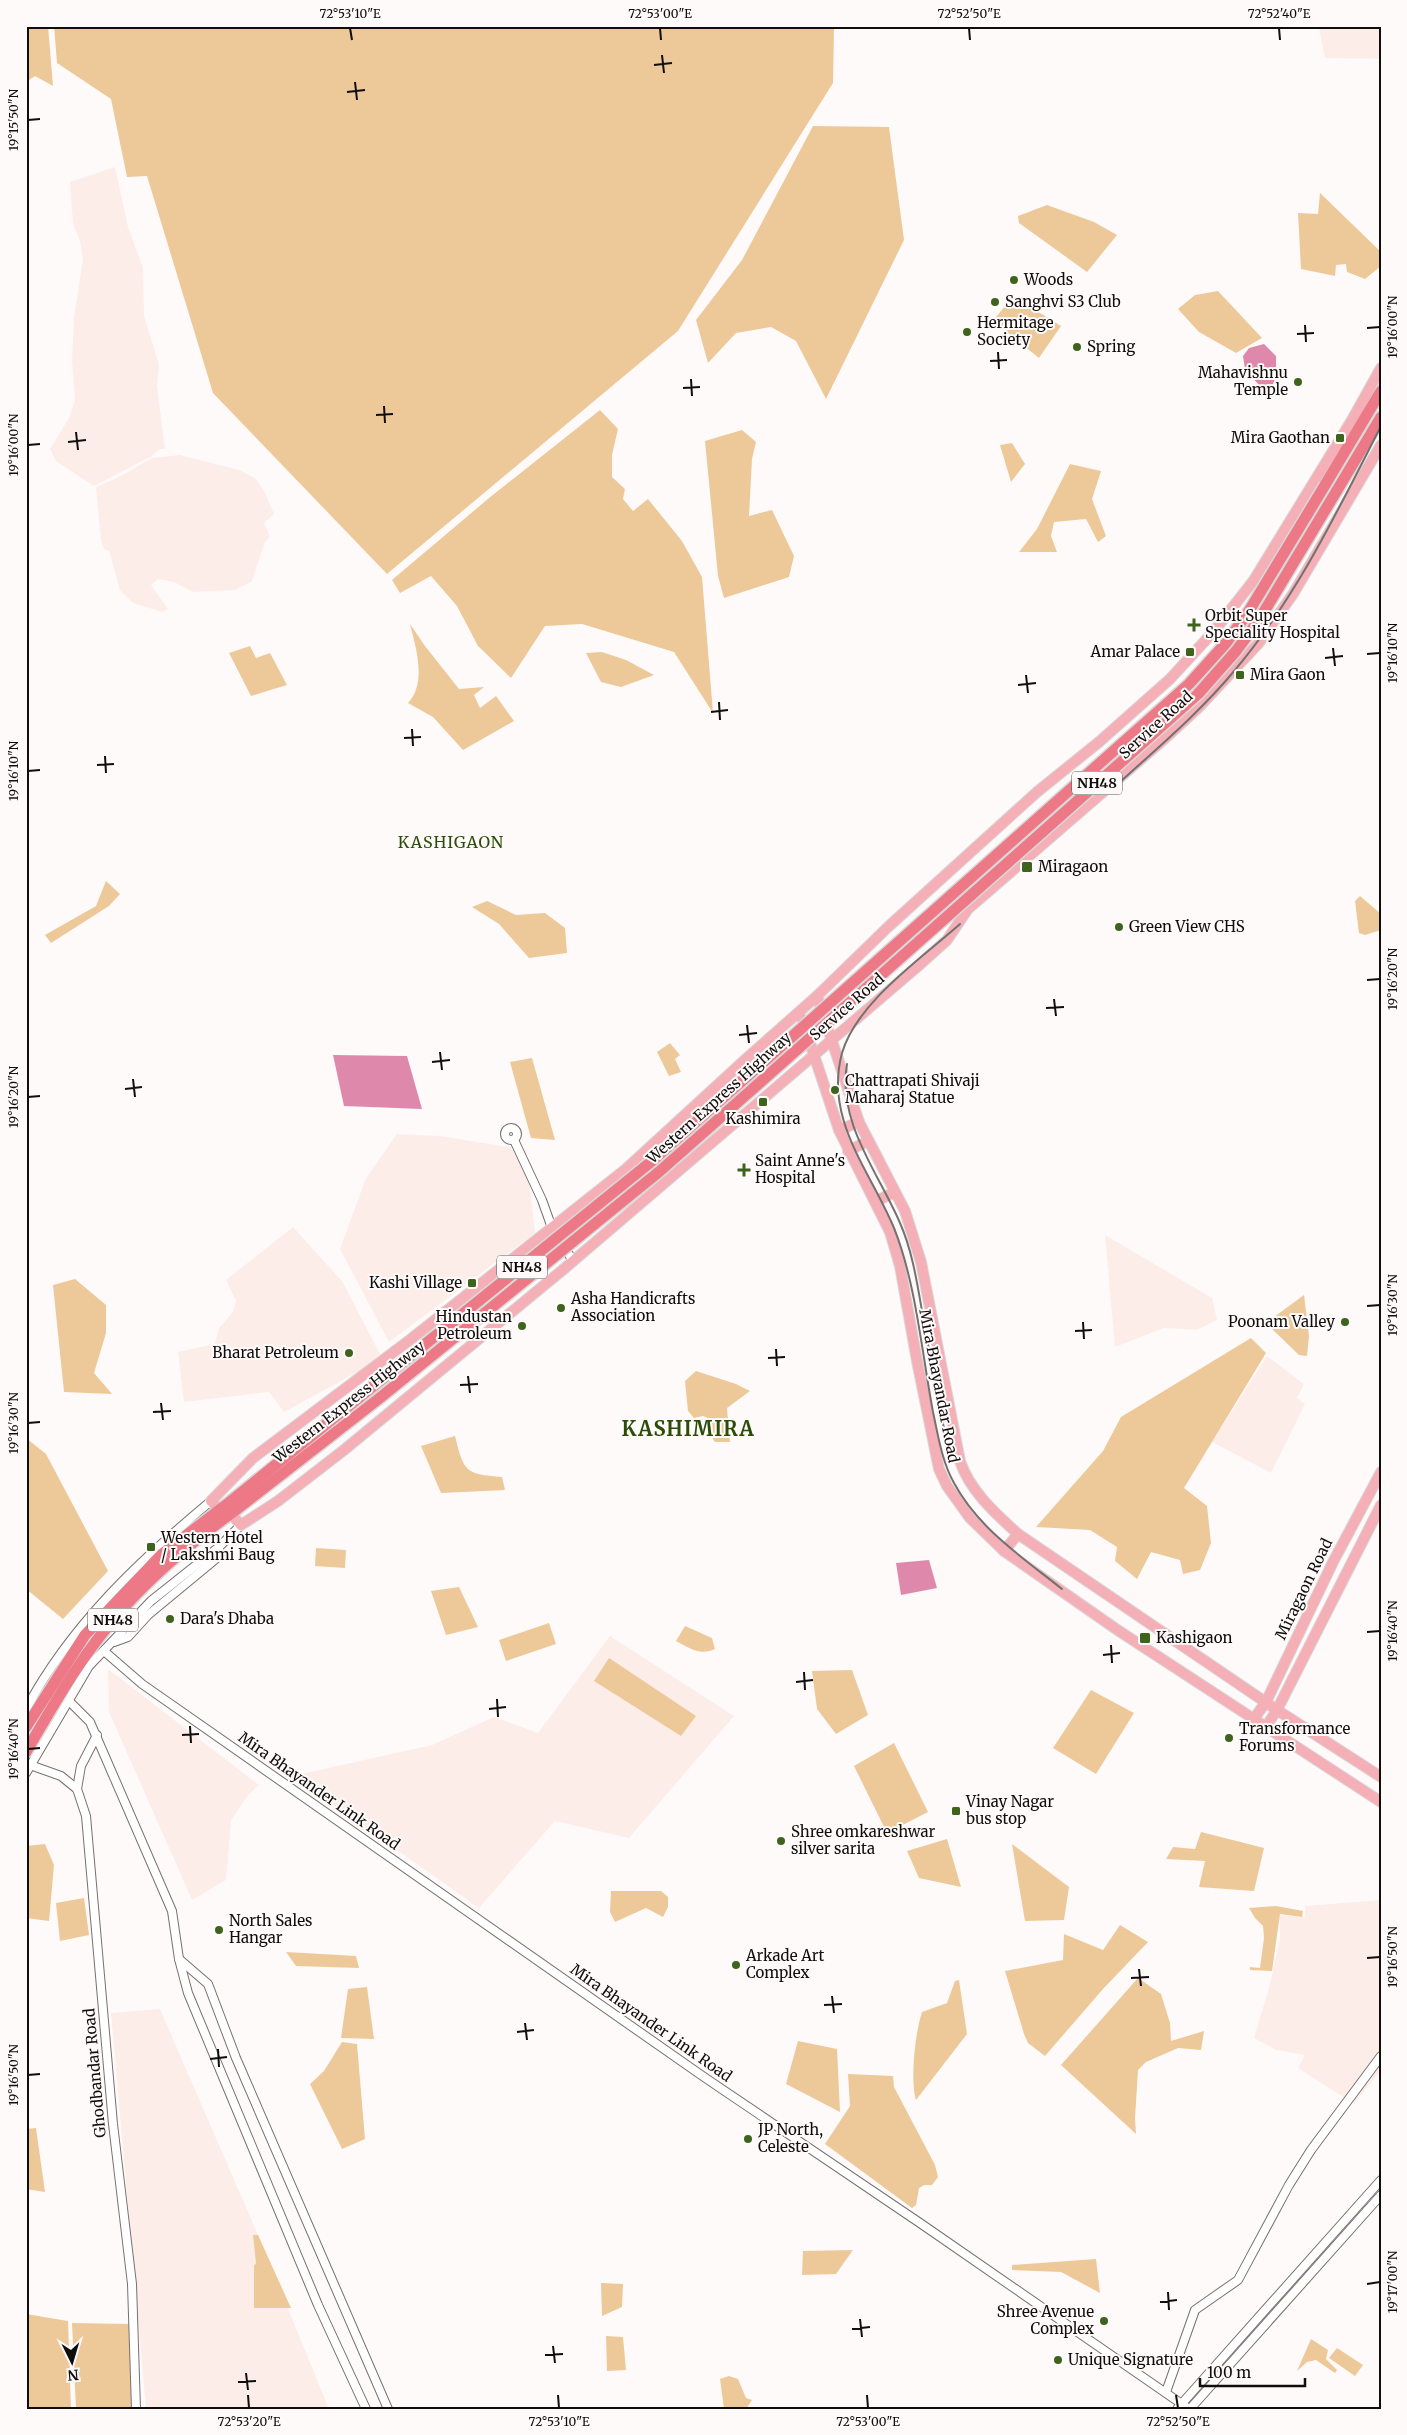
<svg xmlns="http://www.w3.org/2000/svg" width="1407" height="2435" viewBox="0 0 1407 2435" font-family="Merriweather,serif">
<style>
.built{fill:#fdede9}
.green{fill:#edc99a}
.water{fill:#de89ac}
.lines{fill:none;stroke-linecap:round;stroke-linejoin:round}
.minor-casing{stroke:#777170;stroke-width:10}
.major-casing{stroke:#d9d8d8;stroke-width:12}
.highway-casing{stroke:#d9d8d8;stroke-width:14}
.minor{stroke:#fff;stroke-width:8}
.major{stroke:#f5afb6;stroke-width:10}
.highway{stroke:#ee7986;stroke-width:11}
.rail{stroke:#747171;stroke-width:2}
.highway-bridge-casing{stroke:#d9d8d8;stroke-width:14;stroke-linecap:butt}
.highway-bridge{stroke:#ee7986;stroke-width:11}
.ticks{fill:none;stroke:#100d0d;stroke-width:2}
.poi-dot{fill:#3d631c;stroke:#fefaf9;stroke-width:2}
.labels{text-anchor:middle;stroke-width:4;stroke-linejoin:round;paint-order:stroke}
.shield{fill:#fefaf9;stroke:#575454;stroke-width:1}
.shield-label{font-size:14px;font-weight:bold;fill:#100d0d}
.poi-label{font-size:15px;fill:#100d0d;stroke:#fefaf9;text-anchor:start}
.street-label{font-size:15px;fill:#100d0d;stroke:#fefaf9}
.neighbourhood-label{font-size:16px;letter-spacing:1px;fill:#2b4d09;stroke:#fefaf9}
.district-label{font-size:20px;font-weight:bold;letter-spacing:1px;fill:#2b4d09;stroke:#fefaf9}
.neatline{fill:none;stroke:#100d0d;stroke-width:2}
.ticks-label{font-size:12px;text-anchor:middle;fill:#100d0d}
</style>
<rect width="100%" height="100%" fill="#fefaf9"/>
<g class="built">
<polygon points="1327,26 1380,26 1381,59 1325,58 1319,28"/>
<polygon points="115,167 128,227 143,268 144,316 159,365 157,386 165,449 160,449 150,457 94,486 56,461 50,449 69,418 75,400 72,362 74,317 83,259 80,241 73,224 70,182"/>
<polygon points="180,455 239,470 255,478 264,491 274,514 264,523 270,537 265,542 252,581 235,590 193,592 174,582 158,579 151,585 168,609 162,612 133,603 120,590 109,551 104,549 101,540 96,487 119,477 152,458"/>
<polygon points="397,1134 440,1136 526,1150 535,1233 389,1342 340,1249 366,1178"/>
<polygon points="293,1227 342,1281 380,1354 361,1370 284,1412 269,1392 184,1402 178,1352 215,1344 219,1328 233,1312 236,1301 226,1280"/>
<polygon points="1105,1235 1212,1298 1217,1320 1197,1330 1164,1328 1115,1347"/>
<polygon points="1267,1356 1304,1384 1297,1398 1305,1404 1271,1473 1212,1442"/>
<polygon points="610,1636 734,1716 629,1838 555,1821 479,1908 292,1776 432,1745 494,1717 538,1733"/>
<polygon points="108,1669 259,1785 248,1795 231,1820 226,1880 192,1900 109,1712"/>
<polygon points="1381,1900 1381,2070 1354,2104 1298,2068 1305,2055 1276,2050 1254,2038 1269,1988 1280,1939 1280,1915 1305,1917 1305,1906"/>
<polygon points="160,2009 255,2228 329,2409 146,2409 111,2013"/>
</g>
<g class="green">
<polygon points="26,26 48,26 53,86 35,76 26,82"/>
<polygon points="54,26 834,26 833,83 678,331 387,574 213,393 147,176 127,177 111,99 57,63"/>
<polygon points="813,126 889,127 904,240 826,399 796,341 771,327 736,333 708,363 696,320 742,260"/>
<polygon points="1320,193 1381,252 1381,266 1365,279 1347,272 1346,264 1336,265 1335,276 1301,269 1298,213 1318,214"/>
<polygon points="1047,205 1094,222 1117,235 1087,272 1019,223 1018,216"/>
<polygon points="1218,291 1262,338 1236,353 1199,332 1178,309 1195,295"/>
<polygon points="1013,296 1061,326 1039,358 993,321"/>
<polygon points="600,410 618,429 612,455 612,477 625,489 623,499 633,511 648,499 682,541 702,577 713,713 674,652 582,624 545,626 511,678 478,646 457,606 431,576 400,593 392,580 489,498"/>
<polygon points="742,430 756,442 752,459 749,516 772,510 794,556 789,577 724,598 718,576 705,441"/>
<polygon points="1012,443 1025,464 1011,482 1000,445"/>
<polygon points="1070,464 1101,471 1092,499 1106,536 1098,542 1086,519 1054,522 1051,536 1057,552 1019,552 1037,529"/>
<path d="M410,624L425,646L459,689L484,687L474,695L480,708L496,696L514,721L463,750L433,717L408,703C427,683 416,648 410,624Z"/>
<polygon points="250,646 256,658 270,653 287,685 251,696 229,653"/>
<polygon points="602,652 626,660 654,675 621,687 601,682 586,653"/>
<polygon points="106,881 120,894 109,906 51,943 45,935 96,906"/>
<polygon points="1360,896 1381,914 1381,930 1365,935 1359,933 1355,901"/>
<polygon points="487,901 516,915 545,913 565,928 567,953 529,958 499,924 472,907"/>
<polygon points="670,1043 680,1055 675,1059 681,1072 669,1076 657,1052"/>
<polygon points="532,1058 555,1140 531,1138 510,1062"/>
<polygon points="75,1279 106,1305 106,1333 94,1373 112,1394 64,1392 53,1285"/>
<polygon points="1304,1295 1309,1336 1307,1356 1299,1355 1266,1323"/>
<polygon points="1251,1338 1266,1353 1184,1488 1207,1506 1211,1543 1200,1570 1183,1574 1180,1560 1151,1552 1137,1579 1115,1561 1117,1547 1090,1530 1036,1527 1103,1451 1121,1417"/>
<polygon points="696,1371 736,1384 750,1391 727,1408 730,1442 715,1442 713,1439 712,1420 703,1416 694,1418 688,1411 685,1381"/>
<path d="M455,1436C464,1472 465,1474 502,1477L505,1490L441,1493L421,1446Z"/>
<polygon points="26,1438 46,1454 108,1571 63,1619 26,1589"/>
<polygon points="316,1548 346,1550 345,1568 315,1566"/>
<polygon points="459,1587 478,1627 446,1635 431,1591"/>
<polygon points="549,1623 556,1644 506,1661 499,1640"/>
<path d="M685,1626L712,1638L715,1649C700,1656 689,1648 676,1641Z"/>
<polygon points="609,1658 696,1716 681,1736 594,1681"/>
<polygon points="852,1670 868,1715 836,1734 817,1709 812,1671"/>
<polygon points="1091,1690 1134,1713 1096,1774 1053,1748"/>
<polygon points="894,1743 928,1812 887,1833 854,1766"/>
<polygon points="1201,1832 1264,1848 1254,1891 1199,1887 1205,1861 1166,1859 1173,1847 1195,1849"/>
<polygon points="947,1839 961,1887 919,1878 907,1851"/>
<polygon points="45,1844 54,1865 49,1921 26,1918 26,1846"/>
<polygon points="1012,1844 1069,1887 1064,1920 1025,1921"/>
<polygon points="611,1891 661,1891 668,1897 668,1907 663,1917 646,1908 615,1922 610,1912"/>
<polygon points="84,1898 89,1935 60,1941 56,1903"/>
<polygon points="1276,1906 1303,1911 1302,1917 1280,1914 1272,1971 1250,1970 1250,1967 1260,1968 1264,1938 1263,1926 1255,1918 1249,1908"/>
<polygon points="1120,1925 1148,1942 1103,1989 1045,2056 1028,2043 1024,2034 1005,1971 1063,1960 1064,1934 1103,1950"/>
<polygon points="286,1952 356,1956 359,1968 296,1966"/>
<polygon points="1138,1978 1161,1994 1170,2023 1171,2041 1204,2031 1201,2050 1178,2048 1146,2062 1138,2070 1135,2118 1136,2134 1061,2065"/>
<path d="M959,1980L967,2034L916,2100C910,2080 915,2033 922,2012L947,2003L955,1981Z"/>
<polygon points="367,1987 374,2039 341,2038 348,1989"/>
<polygon points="798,2041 837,2049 840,2112 786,2084"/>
<polygon points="342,2042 357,2044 365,2139 342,2149 310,2084 324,2071"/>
<polygon points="848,2074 893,2076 894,2087 935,2165 938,2177 932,2185 924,2185 919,2188 916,2205 912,2208 825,2144 850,2106"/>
<polygon points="36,2128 45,2192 26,2189 26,2129"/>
<polygon points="253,2235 258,2235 291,2308 254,2308 254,2266 256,2263"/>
<polygon points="853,2250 836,2274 802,2275 803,2251"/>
<polygon points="1096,2259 1100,2293 1061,2272 1012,2270 1012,2265"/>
<polygon points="601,2283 623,2284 622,2307 602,2316"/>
<polygon points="26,2314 68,2321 71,2409 26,2409"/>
<polygon points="72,2323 129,2324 132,2409 76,2409"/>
<polygon points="606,2336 623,2337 626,2370 607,2371"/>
<polygon points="1311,2339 1328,2350 1326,2359 1337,2370 1335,2373 1316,2360 1307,2362 1297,2371"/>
<polygon points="1337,2348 1363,2365 1355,2376 1329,2358"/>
<polygon points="729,2376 738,2379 746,2398 752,2400 746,2409 724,2409 720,2379"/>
</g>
<g class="water">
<polygon points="1264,344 1276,356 1276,377 1271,389 1265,392 1245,369 1243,356 1249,348"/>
<polygon points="333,1055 407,1056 422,1109 344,1106"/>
<polygon points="929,1560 937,1588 901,1595 896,1563"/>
</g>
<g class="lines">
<defs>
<g id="minor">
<circle cx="511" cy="1134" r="6"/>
<polyline points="514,1140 542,1200 552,1228 573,1261"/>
<polyline points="114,1642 128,1637 148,1615 217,1558 219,1547"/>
<polyline points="104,1651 142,1684 704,2077 920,2223 1189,2409"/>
<polyline points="69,1701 90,1722 172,1911 179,1959 188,1993 318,2305 366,2409"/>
<path d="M26,1709C71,1625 139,1561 211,1501"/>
<polyline points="30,1765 61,1776 77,1789 86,1816 113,2124 132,2284 136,2409"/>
<polyline points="26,1773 89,1666 151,1601 219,1547 241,1525"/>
<polyline points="77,1789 81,1766 97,1735"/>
<polyline points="179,1959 208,1984 236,2058 388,2409"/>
<polyline points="1166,2392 1195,2310 1238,2280 1289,2185 1311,2150 1381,2056"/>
<polyline points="1177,2409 1381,2180"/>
<polyline points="1190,2409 1381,2195"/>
</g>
<g id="major">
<path d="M817,996L859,1122L905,1211L921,1262L960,1461C970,1491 995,1513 1018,1534L1277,1710L1381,1777"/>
<polyline points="802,1019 839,1130 890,1232 900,1266 917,1361 939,1469 947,1486 970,1518 1004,1551 1119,1631 1381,1802"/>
<polyline points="839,1130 859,1122"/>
<polyline points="848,1151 868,1141"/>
<polyline points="876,1201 895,1192"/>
<polyline points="219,1509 211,1501 253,1458 411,1339 626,1169 747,1058 817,996 888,927 1037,792 1099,742 1170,679 1215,630 1254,580 1352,420 1381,368"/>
<polyline points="230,1513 241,1525 278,1501 344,1450 565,1268 917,967 947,940 968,909 1162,741 1199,707 1258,644 1293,594 1381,445"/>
<polyline points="1004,1551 1018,1534"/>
<polyline points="1253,1720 1266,1702 1333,1562 1381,1472"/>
<polyline points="1265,1728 1277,1710 1381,1505"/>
</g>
<g id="highway">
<polyline points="1325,485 1381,391"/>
<polyline points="1336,492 1381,417"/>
<polyline points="26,1727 85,1635 162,1554 231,1501"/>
<path d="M26,1752C56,1700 86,1648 127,1604C157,1571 201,1535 237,1509"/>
</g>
</defs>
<use href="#minor" class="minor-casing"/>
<use href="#major" class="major-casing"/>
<use href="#highway" class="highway-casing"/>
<use href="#minor" class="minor"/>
<use href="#major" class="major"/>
<use href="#highway" class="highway"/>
<g class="rail">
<path d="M1107,794C1150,754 1197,716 1235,670C1296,598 1338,510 1381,426"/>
<path d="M960,924C922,958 857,1002 842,1053C824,1120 870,1170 894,1228C916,1283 922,1354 933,1412C938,1435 942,1462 954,1483C979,1529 1022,1557 1062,1589"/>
<path d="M847,1064C837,1122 878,1172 900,1223C912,1250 917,1282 922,1311C930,1354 937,1398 947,1442"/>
</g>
<defs>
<g id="highway-bridge">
<polyline points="231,1501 652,1161 1189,684 1226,643 1249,611 1325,485"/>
<polyline points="237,1509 381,1397 660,1171 1198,694 1236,651 1259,620 1336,492"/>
</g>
</defs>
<use href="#highway-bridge" class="highway-bridge-casing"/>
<use href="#highway-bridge" class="highway-bridge"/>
</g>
<path class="ticks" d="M350,28L352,40M660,28L661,40M969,28L970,40M1279,28L1280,40M662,55L664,73M654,65L672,63M355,82L357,100M347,92L365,90M28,120L40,119M1305,325L1306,342M1367,328L1380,327M1297,334L1314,333M998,352L999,369M990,361L1007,360M691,379L692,396M683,388L700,387M384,406L385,423M376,415L393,414M76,432L78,450M68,442L86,440M28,445L40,444M1333,648L1335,666M1367,654L1380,653M1325,658L1343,656M1026,675L1028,693M1018,685L1036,683M719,702L720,720M711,712L728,710M412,729L413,746M404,738L421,737M105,756L106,773M97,765L114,764M28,771L40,770M1367,980L1380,979M1054,999L1056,1016M1046,1008L1064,1007M747,1025L749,1043M739,1035L757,1033M440,1052L442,1070M432,1062L450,1060M133,1079L135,1097M125,1089L142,1087M28,1097L40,1096M1367,1306L1380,1305M1083,1322L1084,1339M1075,1331L1092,1330M776,1349L777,1366M768,1358L785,1357M468,1376L470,1393M460,1385L478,1384M161,1403L163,1420M153,1412L171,1411M28,1423L40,1422M1367,1632L1380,1631M1111,1645L1112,1663M1103,1655L1120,1653M804,1672L805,1690M796,1682L813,1680M497,1699L498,1717M489,1709L506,1707M190,1726L191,1743M182,1735L199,1734M28,1749L40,1748M1367,1958L1380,1957M1139,1969L1141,1986M1131,1978L1149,1977M832,1996L834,2013M824,2005L842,2004M525,2023L527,2040M517,2032L534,2030M218,2049L219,2067M210,2059L227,2057M28,2075L40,2074M1367,2284L1380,2282M1168,2292L1169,2310M1160,2302L1177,2300M860,2319L862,2337M852,2329L870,2327M553,2346L555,2363M545,2355L563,2354M246,2373L248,2390M238,2382L256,2381M248,2395L249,2408M558,2395L559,2408M867,2395L868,2408M1176,2395L1178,2408"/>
<g class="poi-dot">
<circle cx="1014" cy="280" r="5"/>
<circle cx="995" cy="302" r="5"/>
<circle cx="967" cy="332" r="5"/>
<circle cx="1077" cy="347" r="5"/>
<circle cx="1298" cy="382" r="5"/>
<rect x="1335" y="433" width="10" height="10" rx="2.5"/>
<path d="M1191.5 617.5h5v5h5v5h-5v5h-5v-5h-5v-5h5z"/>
<rect x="1185" y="647" width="10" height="10" rx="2.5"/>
<rect x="1235" y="670" width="10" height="10" rx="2.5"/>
<rect x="1021" y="861" width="12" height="12" rx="2.5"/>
<circle cx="1119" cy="927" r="5"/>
<circle cx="835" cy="1090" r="5"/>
<rect x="758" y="1097" width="10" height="10" rx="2.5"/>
<path d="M741.5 1162.5h5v5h5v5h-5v5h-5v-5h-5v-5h5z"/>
<rect x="467" y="1278" width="10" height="10" rx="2.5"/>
<circle cx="561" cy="1308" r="5"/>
<circle cx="1345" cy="1322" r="5"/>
<circle cx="522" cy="1326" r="5"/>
<circle cx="349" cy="1353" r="5"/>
<rect x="146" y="1542" width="10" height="10" rx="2.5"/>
<circle cx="170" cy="1619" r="5"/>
<rect x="1139" y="1632" width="12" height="12" rx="2.5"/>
<circle cx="1229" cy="1738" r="5"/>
<rect x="951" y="1806" width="10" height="10" rx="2.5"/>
<circle cx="781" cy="1841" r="5"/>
<circle cx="219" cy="1930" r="5"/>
<circle cx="736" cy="1965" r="5"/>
<circle cx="748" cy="2139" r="5"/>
<circle cx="1104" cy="2321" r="5"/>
<circle cx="1058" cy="2360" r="5"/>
</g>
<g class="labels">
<g class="shield">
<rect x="1072" y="771.5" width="50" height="23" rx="4"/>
<rect x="497" y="1255.5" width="50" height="23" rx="4"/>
<rect x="88" y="1608.5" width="50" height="23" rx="4"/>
</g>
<g class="shield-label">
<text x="1097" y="788">NH48</text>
<text x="522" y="1272">NH48</text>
<text x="113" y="1625">NH48</text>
</g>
<g class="poi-label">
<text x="1024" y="285">Woods</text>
<text x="1005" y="307">Sanghvi S3 Club</text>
<text x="977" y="328">Hermitage<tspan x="977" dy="17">Society</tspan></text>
<text x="1087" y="352">Spring</text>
<text x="1288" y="378" text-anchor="end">Mahavishnu<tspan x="1288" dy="17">Temple</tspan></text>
<text x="1330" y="443" text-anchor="end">Mira Gaothan</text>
<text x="1205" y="621">Orbit Super<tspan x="1205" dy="17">Speciality Hospital</tspan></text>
<text x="1180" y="657" text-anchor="end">Amar Palace</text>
<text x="1250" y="680">Mira Gaon</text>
<text x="1038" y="872">Miragaon</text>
<text x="1129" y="932">Green View CHS</text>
<text x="845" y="1086">Chattrapati Shivaji<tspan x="845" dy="17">Maharaj Statue</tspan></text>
<text x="763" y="1124" text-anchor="middle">Kashimira</text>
<text x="755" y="1166">Saint Anne's<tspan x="755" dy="17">Hospital</tspan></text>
<text x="462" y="1288" text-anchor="end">Kashi Village</text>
<text x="571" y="1304">Asha Handicrafts<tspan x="571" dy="17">Association</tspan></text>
<text x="512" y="1322" text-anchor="end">Hindustan<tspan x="512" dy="17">Petroleum</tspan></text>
<text x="1335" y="1327" text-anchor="end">Poonam Valley</text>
<text x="339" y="1358" text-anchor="end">Bharat Petroleum</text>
<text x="161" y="1543">Western Hotel<tspan x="161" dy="17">/ Lakshmi Baug</tspan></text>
<text x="180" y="1624">Dara's Dhaba</text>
<text x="1156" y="1643">Kashigaon</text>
<text x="1239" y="1734">Transformance<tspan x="1239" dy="17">Forums</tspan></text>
<text x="966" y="1807">Vinay Nagar<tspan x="966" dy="17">bus stop</tspan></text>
<text x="791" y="1837">Shree omkareshwar<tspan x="791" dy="17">silver sarita</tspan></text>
<text x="229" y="1926">North Sales<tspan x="229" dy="17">Hangar</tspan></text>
<text x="746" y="1961">Arkade Art<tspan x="746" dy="17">Complex</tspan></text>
<text x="758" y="2135">JP North,<tspan x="758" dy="17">Celeste</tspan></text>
<text x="1094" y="2317" text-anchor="end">Shree Avenue<tspan x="1094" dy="17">Complex</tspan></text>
<text x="1068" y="2365">Unique Signature</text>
</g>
<g class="street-label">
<text transform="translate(1156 725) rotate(-42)" y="5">Service Road</text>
<text transform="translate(847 1007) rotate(-41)" y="5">Service Road</text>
<text transform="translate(719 1098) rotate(-42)" y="5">Western Express Highway</text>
<text transform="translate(939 1386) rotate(79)" y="5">Mira Bhayandar Road</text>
<text transform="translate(349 1402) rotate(-38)" y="5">Western Express Highway</text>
<text transform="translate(1304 1589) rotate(-64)" y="5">Miragaon Road</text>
<text transform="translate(319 1791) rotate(35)" y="5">Mira Bhayander Link Road</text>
<text transform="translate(651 2023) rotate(35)" y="5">Mira Bhayander Link Road</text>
<text transform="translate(95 2073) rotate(-95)" y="5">Ghodbandar Road</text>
</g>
<g class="neighbourhood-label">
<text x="451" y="848">KASHIGAON</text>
</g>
<g class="district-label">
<text x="688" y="1436">KASHIMIRA</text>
</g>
</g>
<rect width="1407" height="2435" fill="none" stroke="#fefaf9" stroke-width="55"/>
<g transform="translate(72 2362) rotate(175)" stroke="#fefaf9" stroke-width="4" paint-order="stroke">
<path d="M0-4L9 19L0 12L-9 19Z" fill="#100d0d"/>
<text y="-8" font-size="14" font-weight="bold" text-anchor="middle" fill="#100d0d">N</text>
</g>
<path d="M1200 2378v8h105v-8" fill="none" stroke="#100d0d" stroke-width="2.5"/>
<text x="1207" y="2378" font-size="15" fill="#100d0d" stroke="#fefaf9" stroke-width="4" paint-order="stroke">100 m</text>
<rect x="28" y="28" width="1352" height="2380" class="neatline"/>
<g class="ticks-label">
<text x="350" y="18">72°53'10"E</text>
<text x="660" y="18">72°53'00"E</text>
<text x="969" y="18">72°52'50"E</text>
<text x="1279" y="18">72°52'40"E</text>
<text transform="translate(14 120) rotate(-90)" y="4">19°15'50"N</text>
<text transform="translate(1393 327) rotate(-90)" y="4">19°16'00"N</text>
<text transform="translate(14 445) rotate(-90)" y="4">19°16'00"N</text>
<text transform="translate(1393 653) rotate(-90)" y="4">19°16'10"N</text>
<text transform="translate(14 771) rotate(-90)" y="4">19°16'10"N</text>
<text transform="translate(1393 979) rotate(-90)" y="4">19°16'20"N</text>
<text transform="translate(14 1097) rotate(-90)" y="4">19°16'20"N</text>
<text transform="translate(1393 1305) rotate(-90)" y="4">19°16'30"N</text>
<text transform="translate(14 1423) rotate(-90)" y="4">19°16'30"N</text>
<text transform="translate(1393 1631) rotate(-90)" y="4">19°16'40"N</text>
<text transform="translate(14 1749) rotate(-90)" y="4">19°16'40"N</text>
<text transform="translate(1393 1957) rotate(-90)" y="4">19°16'50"N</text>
<text transform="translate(14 2075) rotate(-90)" y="4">19°16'50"N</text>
<text transform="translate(1393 2282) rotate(-90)" y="4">19°17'00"N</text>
<text x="249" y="2426">72°53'20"E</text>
<text x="559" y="2426">72°53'10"E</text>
<text x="868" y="2426">72°53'00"E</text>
<text x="1178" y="2426">72°52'50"E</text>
</g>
</svg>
